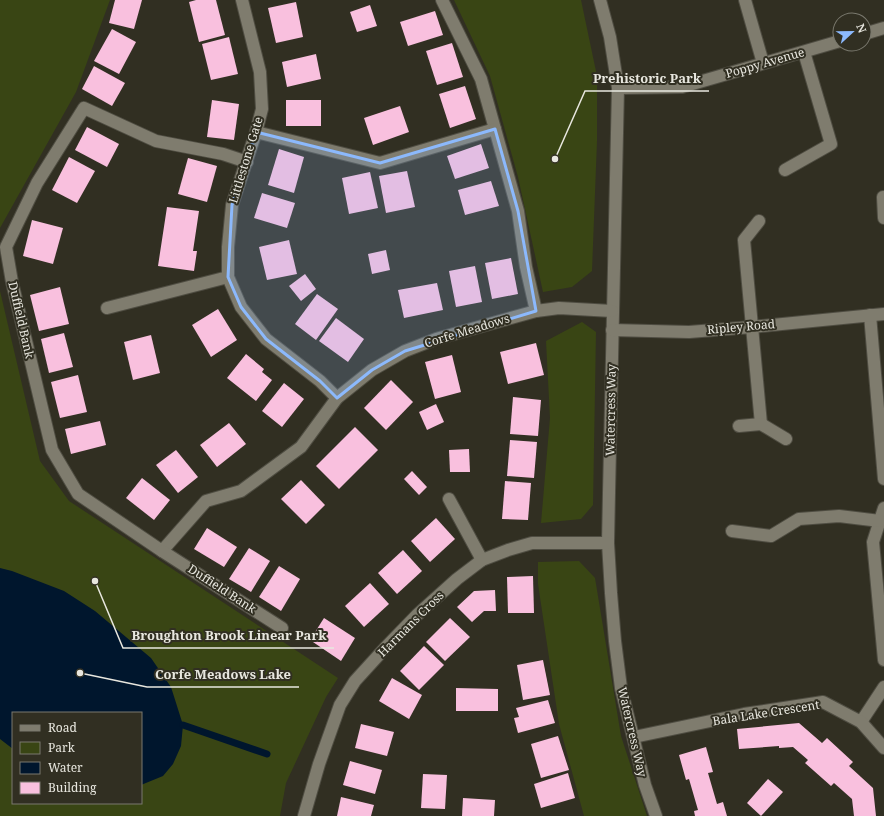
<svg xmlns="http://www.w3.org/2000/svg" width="884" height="816" viewBox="0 0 884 816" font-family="'Noto Serif',serif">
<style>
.green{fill:#394514;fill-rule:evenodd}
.water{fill:#00162d}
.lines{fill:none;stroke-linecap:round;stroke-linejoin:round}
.stream{stroke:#00162d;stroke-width:7}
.building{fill:#f9c0de}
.minor-casing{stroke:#4f4d42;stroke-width:14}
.minor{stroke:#7f7c6e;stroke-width:12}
.marked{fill:#8cb9fc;fill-opacity:0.2;stroke:#8cb9fc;stroke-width:3;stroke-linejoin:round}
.labels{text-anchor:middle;stroke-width:4;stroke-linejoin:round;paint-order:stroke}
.street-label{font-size:12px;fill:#e8e7df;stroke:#312f22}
.leader{fill:none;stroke:#e8e7df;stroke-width:1.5}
.callout-dot{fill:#e8e7df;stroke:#312f22;stroke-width:1.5}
.callout-label{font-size:13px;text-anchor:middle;font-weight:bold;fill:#e8e7df;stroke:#312f22;stroke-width:4;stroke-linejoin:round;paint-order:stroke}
</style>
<rect width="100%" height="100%" fill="#312f22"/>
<g class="green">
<polygon points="0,0 110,0 76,92 0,228"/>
<polygon points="454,0 581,0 597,76 597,141 592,271 572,287 543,292 518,177 490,76"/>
<path d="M0,291L40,461L69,501L338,678L326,697L286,783L280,816H0ZM13,713H141V803H13Z"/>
<polygon points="582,322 596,332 593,505 581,519 541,523 550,418 546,341"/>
<polygon points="579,561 595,578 621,736 647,816 584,816 559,724 538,584 538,562"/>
</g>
<polygon class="water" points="0,568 12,571 64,591 95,611 151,658 171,687 183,725 181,746 173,764 163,776 141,785 141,713 13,713 13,749 0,739"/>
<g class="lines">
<polyline class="stream" points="183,725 267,754"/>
</g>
<g class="building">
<polygon points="115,0 142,0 134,29 109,23"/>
<polygon points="196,0 216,0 225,35 199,42 189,2"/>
<polygon points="296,2 303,37 276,43 268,8"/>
<polygon points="370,5 377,26 357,32 350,12"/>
<polygon points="435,11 443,35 408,46 400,22"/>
<polygon points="112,29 136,42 119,74 94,61"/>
<polygon points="229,37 238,74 211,80 202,44"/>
<polygon points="452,43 463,77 437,85 426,51"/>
<polygon points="316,54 321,79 287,87 282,62"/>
<polygon points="94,66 125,83 112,106 82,89"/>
<polygon points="465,86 476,119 450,128 439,94"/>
<polygon points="212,100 239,104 234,140 207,137"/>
<rect x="286" y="100" width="35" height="26"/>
<polygon points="400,106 409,132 373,145 364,118"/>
<polygon points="87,127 119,144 107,167 75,150"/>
<polygon points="481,144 489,168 455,179 447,156"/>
<polygon points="279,149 304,157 294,193 268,185"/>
<polygon points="69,157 95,171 77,203 52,190"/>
<polygon points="188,158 217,166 207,202 178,194"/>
<polygon points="407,171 415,207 386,213 379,176"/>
<polygon points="370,172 378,208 349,214 342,178"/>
<polygon points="491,181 499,206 465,215 458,190"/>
<polygon points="262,193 295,203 287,228 254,218"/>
<polygon points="167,207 199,211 193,251 197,251 194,271 158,266"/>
<polygon points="32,220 63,228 53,264 23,256"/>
<polygon points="289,240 297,274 267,280 259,247"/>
<polygon points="386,250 390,270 372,274 368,254"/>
<polygon points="511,258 518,294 492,299 485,263"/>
<polygon points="475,266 482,302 456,307 449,271"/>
<polygon points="305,274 316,289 301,301 289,286"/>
<polygon points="437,283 443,310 404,318 398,290"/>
<polygon points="60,287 69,324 39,331 30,295"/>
<polygon points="317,294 338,309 316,340 295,324"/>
<polygon points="218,309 237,340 211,357 192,325"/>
<polygon points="336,318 364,339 348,362 319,341"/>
<polygon points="64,333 73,367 49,373 41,339"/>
<polygon points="151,335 160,373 133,380 124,342"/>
<polygon points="536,343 544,375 508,384 500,352"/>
<polygon points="246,354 264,369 262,372 272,380 256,401 227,378"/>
<polygon points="452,355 461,392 435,399 425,362"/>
<polygon points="78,375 87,412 60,418 51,382"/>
<polygon points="391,380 413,402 386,430 364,408"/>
<polygon points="284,383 304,399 282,427 262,411"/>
<polygon points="513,397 541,400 538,436 510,434"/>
<polygon points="436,404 444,422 427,430 419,412"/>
<polygon points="100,421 106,445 71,454 65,429"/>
<polygon points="229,423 246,444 217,467 200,445"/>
<polygon points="355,427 378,450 339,489 316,466"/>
<polygon points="510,440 537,442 534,478 507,476"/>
<polygon points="469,449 470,472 450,472 449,450"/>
<polygon points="176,450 198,477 178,493 156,465"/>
<polygon points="412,471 427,487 419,495 404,479"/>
<polygon points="142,478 170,500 154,520 126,498"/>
<polygon points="301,480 325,505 306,524 281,499"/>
<polygon points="505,481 531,483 528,520 502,519"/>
<polygon points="436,518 455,539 430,562 411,541"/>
<polygon points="207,528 237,547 224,567 194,549"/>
<polygon points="249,548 270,561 251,592 229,579"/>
<polygon points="403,550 422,571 397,594 378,573"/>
<polygon points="279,566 300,579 281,611 259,597"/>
<polygon points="533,576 534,613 508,613 507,577"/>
<polygon points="370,583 389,604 364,627 345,606"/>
<polygon points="495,590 496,611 484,611 472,622 457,607 474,591"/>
<polygon points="324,618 355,638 341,661 310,640"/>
<polygon points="450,618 470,637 445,661 426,642"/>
<polygon points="424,646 444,665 419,690 400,671"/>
<polygon points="543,660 550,695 523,700 517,665"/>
<polygon points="392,678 422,695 409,719 379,701"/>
<polygon points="456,688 498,689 498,711 456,711"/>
<polygon points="548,700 555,723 518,733 514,718 519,717 516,708"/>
<polygon points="799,723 822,743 827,738 853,762 849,766 873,788 876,816 854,816 852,799 834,783 831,786 805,763 808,760 793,747 779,748 779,746 739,749 737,729"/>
<polygon points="361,724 394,732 387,756 355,748"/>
<polygon points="558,736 569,770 541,778 531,744"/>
<polygon points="706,747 713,772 708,773 717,804 723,802 727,816 695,816 694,811 698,810 689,779 686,780 679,755"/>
<polygon points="350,761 382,770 375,794 343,785"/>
<polygon points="568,773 575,798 541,808 534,784"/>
<polygon points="423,774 447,775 445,809 421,808"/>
<polygon points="768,779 783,792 761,816 747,803"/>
<polygon points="341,797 374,805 371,816 337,816"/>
<polygon points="463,798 495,800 494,816 462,816"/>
</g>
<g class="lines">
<defs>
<g id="minor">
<polyline points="242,0 260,72 262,109 256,132 232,205 228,247 228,277 241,307 266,339 320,381 337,398"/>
<polyline points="442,0 481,79 495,129"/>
<polyline points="600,0 610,37 618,88 609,493 608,543 611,593 615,641 621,688 645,785 656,816"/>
<polyline points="745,0 763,63"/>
<polyline points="864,34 884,28"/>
<polyline points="618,88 682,87 840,41"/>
<polyline points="256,132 380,163 495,129 518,211 526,267 536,311"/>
<polyline points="247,162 223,154 156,141 84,108 37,183 6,247 12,282 52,450 78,494 162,551 206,501 241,491 301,447 337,398 372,370 405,351 436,339 536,311 559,308 612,311"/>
<polyline points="785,170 831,144 804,52"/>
<polyline points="883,197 884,218"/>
<polyline points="759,221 744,240 761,424"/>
<polyline points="107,308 228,277"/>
<polyline points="870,315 884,479"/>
<polyline points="612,330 689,332 752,327 884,314"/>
<polyline points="739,426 761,424 786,439"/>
<polyline points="449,499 482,560"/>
<polyline points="884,508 873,542 884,660"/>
<polyline points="732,531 771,536 799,519 839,516 880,521"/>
<polyline points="162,551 282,628"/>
<polyline points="861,722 884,687"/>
<polyline points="634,737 744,714 823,702 861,722 884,748"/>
<polyline points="304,816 319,764 340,705 355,681 386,647 417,615 457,579 482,560 508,550 532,543 608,543"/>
</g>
</defs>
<use href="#minor" class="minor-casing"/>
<use href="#minor" class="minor"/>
</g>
<path class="marked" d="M495,129L518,211L536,311L405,351L372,370L337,398L320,381L266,339L241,307L228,277L232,205L256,132L380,163Z"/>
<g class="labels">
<g class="street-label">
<text transform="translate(765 63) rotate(-16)" y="4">Poppy Avenue</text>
<text transform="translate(246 160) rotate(-73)" y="4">Littlestone Gate</text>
<text transform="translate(21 320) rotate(77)" y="4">Duffield Bank</text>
<text transform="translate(741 327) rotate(-5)" y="4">Ripley Road</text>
<text transform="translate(467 331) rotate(-17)" y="4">Corfe Meadows</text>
<text transform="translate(611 410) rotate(-89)" y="4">Watercress Way</text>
<text transform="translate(222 589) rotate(33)" y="4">Duffield Bank</text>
<text transform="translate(411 624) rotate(-45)" y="4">Harmans Cross</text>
<text transform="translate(766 713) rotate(-9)" y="4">Bala Lake Crescent</text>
<text transform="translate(632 732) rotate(77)" y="4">Watercress Way</text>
</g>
</g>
<path class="leader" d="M555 159L585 91H709M95 581L123 648H334M80 673L147 687H299"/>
<g class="callout-dot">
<circle cx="555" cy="159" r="4"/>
<circle cx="95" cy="581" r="4"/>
<circle cx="80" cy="673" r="4"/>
</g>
<g class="callout-label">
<text x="647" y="83">Prehistoric Park</text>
<text x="229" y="640">Broughton Brook Linear Park</text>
<text x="223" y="679">Corfe Meadows Lake</text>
</g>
<rect x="12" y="712" width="130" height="92" fill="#312f22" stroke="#7a796e"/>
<rect x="20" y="725" width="20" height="6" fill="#7f7c6e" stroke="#7a796e"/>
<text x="48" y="732" font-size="12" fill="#e8e7df">Road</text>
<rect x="20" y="742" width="20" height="12" fill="#394514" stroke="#7a796e"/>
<text x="48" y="752" font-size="12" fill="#e8e7df">Park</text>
<rect x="20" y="762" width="20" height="12" fill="#00162d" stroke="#7a796e"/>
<text x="48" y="772" font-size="12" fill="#e8e7df">Water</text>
<rect x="20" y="782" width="20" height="12" fill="#f9c0de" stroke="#7a796e"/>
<text x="48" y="792" font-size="12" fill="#e8e7df">Building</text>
<g transform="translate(852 32) rotate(68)"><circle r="19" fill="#312f22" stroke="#7a796e"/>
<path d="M0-3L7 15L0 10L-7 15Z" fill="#8cb9fc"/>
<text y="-6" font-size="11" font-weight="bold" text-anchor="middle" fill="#e8e7df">N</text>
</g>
</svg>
